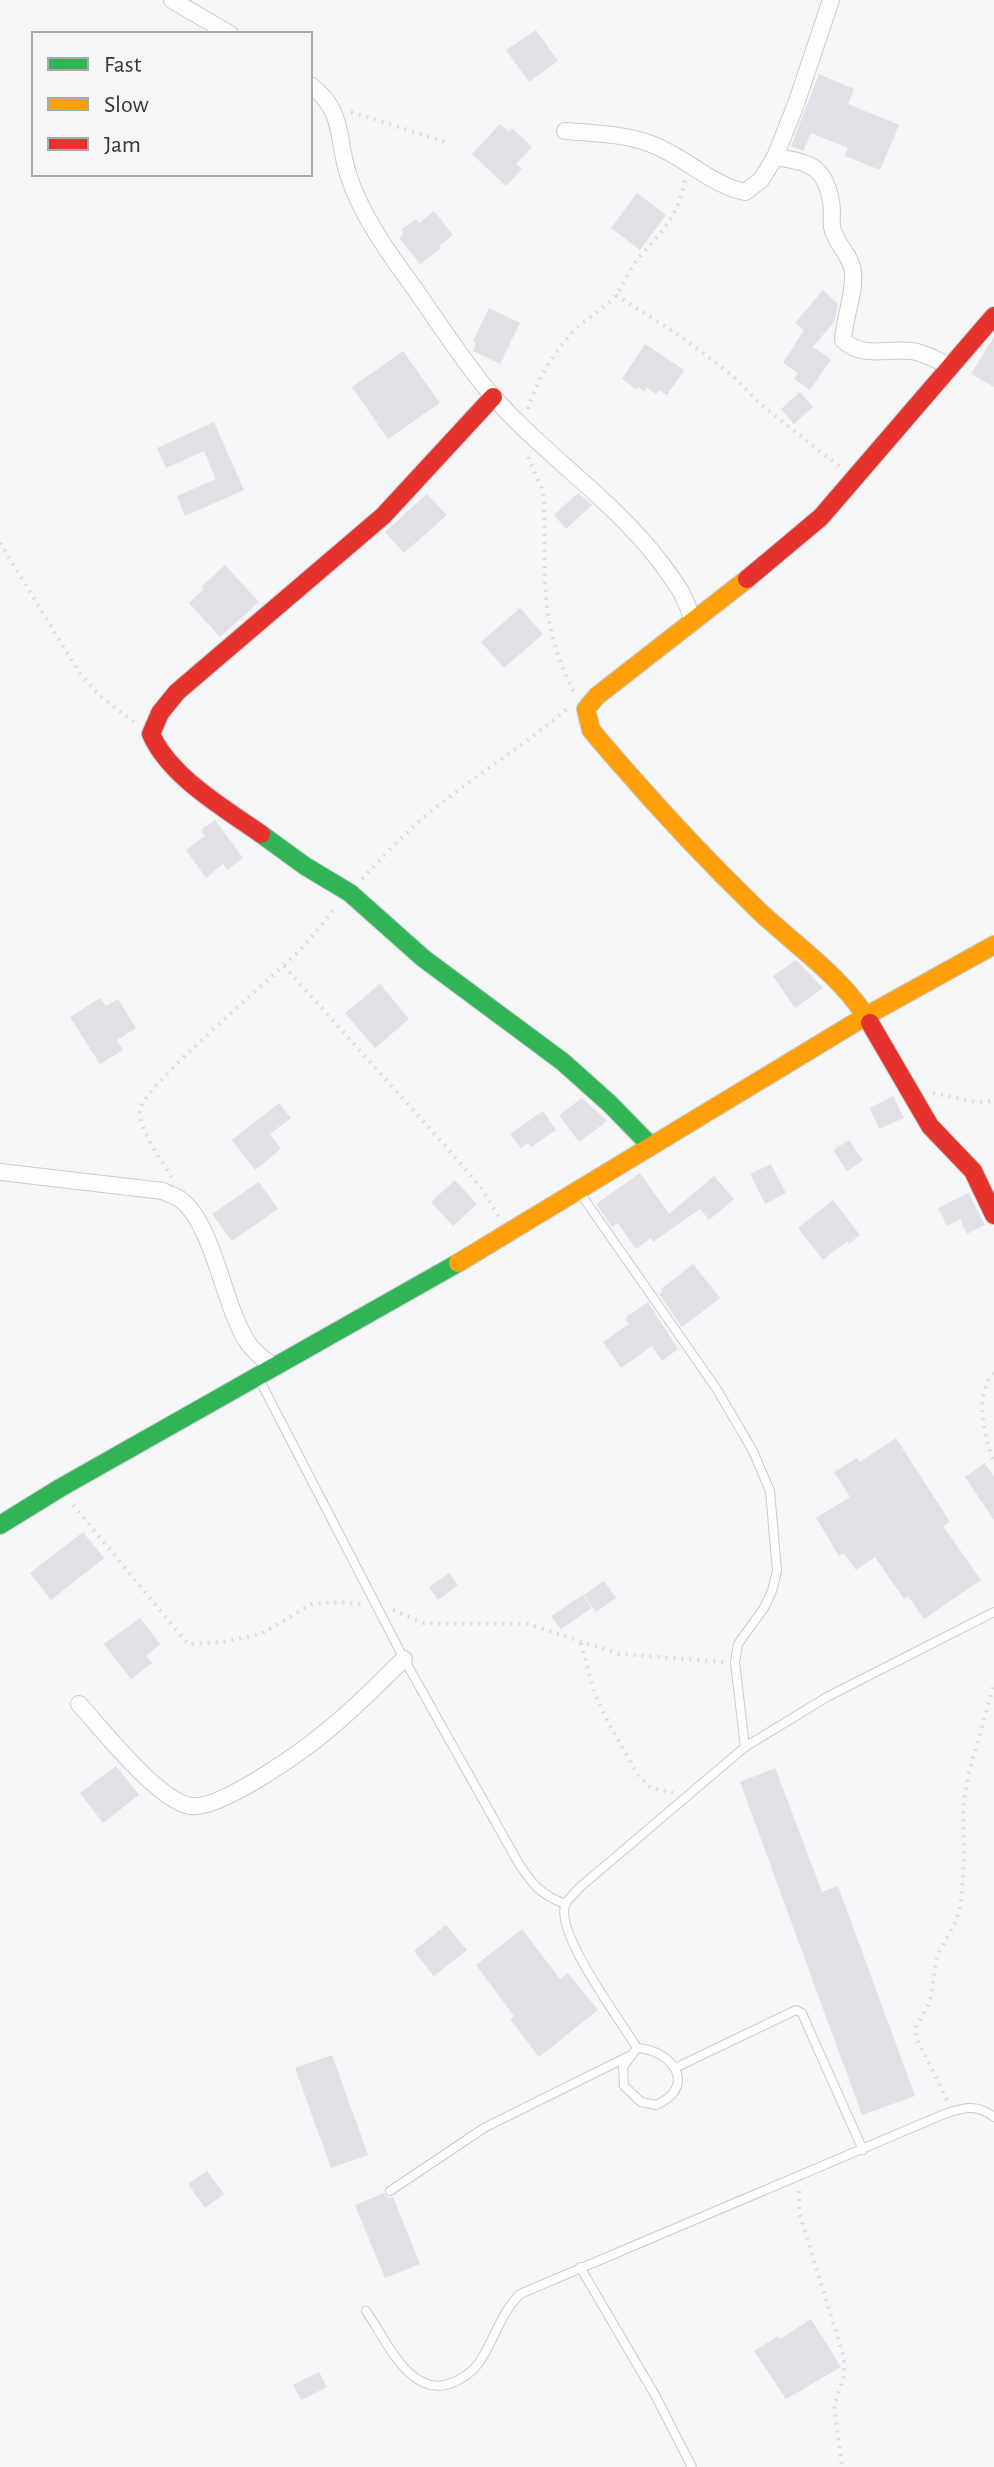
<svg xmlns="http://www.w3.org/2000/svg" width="994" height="2467" viewBox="0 0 994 2467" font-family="'Alegreya Sans',sans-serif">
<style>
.building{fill:#e3dfe7}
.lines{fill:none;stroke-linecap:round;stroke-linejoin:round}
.lane-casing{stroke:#cacbcc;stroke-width:10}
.street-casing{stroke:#cacbcc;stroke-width:18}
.fast-casing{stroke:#cacbcc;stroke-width:20}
.slow-casing{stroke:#cacbcc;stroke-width:20}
.jam-casing{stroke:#cacbcc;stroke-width:20}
.path{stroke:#dbdcdc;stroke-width:4;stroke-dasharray:2 6;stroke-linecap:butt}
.lane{stroke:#fefefe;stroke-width:8}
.street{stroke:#fefefe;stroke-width:16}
.fast{stroke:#30b455;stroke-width:18}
.slow{stroke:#ff9f0a;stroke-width:18}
.jam{stroke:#e5322d;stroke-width:18}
</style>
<rect width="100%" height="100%" fill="#f5f6f7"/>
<g class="building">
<polygon points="536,30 558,61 529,82 506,50"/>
<polygon points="819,74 854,89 848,104 899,125 880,170 845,156 848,148 811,133 803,151 791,146"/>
<polygon points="500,124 509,132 512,128 532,147 516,164 522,169 506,186 472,154"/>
<polygon points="637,193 666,215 640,250 611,228"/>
<polygon points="434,211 453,235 439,246 441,248 420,264 399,238 404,233 401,230 416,219 419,223"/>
<polygon points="823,290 838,304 834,322 813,347 831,359 810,390 794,379 798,373 783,363 804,330 795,323"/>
<polygon points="489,308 520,323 500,364 473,351 476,343 473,341"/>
<polygon points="994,337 994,387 971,374"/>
<polygon points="645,344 684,370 667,395 659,390 656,394 646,387 644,391 638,387 636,389 622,379"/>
<polygon points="403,351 440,403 388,439 352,387"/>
<polygon points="800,392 813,407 794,424 781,409"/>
<polygon points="214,422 244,490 185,516 177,496 216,479 204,451 166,468 157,448"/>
<polygon points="578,493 592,505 566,529 554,515"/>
<polygon points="427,494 447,515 404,553 385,532"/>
<polygon points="225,565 259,602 220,637 189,603 204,589 202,586"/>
<polygon points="520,608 543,634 504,668 481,642"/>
<polygon points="215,820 243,858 227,870 223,864 206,878 186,850 205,836 201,830"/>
<polygon points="796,960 823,988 795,1008 773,976"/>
<polygon points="380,984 409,1019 375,1048 345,1013"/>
<polygon points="100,998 106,1006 118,999 136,1028 117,1040 123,1050 100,1064 70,1017"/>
<polygon points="893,1096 904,1118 879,1129 870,1108"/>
<polygon points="582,1098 607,1121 579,1142 559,1115"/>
<polygon points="279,1103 291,1118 270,1134 281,1149 255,1170 232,1140"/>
<polygon points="543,1111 556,1130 531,1147 528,1143 521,1148 510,1134"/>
<polygon points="849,1140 863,1161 847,1171 833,1150"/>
<polygon points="771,1164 786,1193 765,1204 750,1174"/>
<polygon points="640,1173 669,1214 714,1176 734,1199 709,1220 700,1209 653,1242 651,1238 636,1249 618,1223 612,1227 596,1204"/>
<polygon points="455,1180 477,1204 453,1226 431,1202"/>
<polygon points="259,1182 278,1209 232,1241 212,1214"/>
<polygon points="968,1193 985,1225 967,1234 960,1219 947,1226 938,1208"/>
<polygon points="833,1200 860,1235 849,1244 847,1241 823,1260 798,1228"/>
<polygon points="693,1264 720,1298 682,1327 659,1294 663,1292 661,1289"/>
<polygon points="648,1302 678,1349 662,1361 652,1346 621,1368 603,1342 629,1324 625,1318"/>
<polygon points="896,1438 950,1522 943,1526 981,1580 924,1619 908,1596 904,1599 875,1557 856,1570 844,1553 839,1556 816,1518 850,1497 834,1472 857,1458 860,1462"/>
<polygon points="985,1463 994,1477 994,1520 965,1477"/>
<polygon points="83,1532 104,1558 51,1600 30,1573"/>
<polygon points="449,1573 458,1585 438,1600 429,1587"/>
<polygon points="604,1581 616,1598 596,1612 584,1595"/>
<polygon points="583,1595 592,1608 561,1629 551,1616"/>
<polygon points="140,1618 160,1644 146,1656 152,1663 131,1679 104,1644"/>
<polygon points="116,1766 139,1795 103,1823 80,1793"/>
<polygon points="775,1768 822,1892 838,1886 915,2096 862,2115 740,1782"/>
<polygon points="446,1925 467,1950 434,1976 414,1951"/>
<polygon points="522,1929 560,1979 568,1973 598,2010 539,2057 510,2019 514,2016 476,1965"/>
<polygon points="332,2055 368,2155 331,2168 295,2068"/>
<polygon points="207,2171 224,2194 205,2208 188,2184"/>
<polygon points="384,2193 388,2198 393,2197 420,2264 385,2278 355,2205"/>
<polygon points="811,2319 841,2367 786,2399 754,2351 778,2336 780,2339"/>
<polygon points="319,2372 327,2387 301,2400 293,2385"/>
</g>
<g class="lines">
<defs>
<g id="lane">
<polyline points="580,1193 716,1388 753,1451 770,1491 777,1571 772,1591 764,1608 738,1644 735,1662 745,1747"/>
<path d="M258,1377L404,1659L519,1864C534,1886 540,1894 565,1904"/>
<path d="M637,2048C621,2021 552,1930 566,1903C569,1898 575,1893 579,1888L745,1747L827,1697L994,1612"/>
<path d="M637,2048C673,2050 698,2087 656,2105L641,2102L624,2086L623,2067Z"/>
<polyline points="675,2068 796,2010 802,2013 808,2027 863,2150"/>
<polyline points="390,2191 484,2128 629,2056"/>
<polyline points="580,2267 655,2395 692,2467"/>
<path d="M366,2311C386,2339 411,2402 454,2382C463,2378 472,2372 478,2364C495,2340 498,2317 520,2294L942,2115C962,2108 976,2103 994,2117"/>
</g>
<g id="street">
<polyline points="172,0 230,34"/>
<path d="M310,85C346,111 336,140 349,177C363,219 391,256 417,292C436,320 456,349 477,377C530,446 608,493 661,563C675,582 687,597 692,621"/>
<path d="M565,131C593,133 625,134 651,144C684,156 711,185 745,192L761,180L775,157L796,104L831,0"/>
<path d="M775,157C808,162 825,165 831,202C833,210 831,219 832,227C835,244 851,254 853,272C855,294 844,318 843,340C862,359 888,348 912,351C925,353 937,360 949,366"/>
<path d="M0,1172L163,1191C168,1194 175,1196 180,1199C214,1224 223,1306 248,1343C255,1354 266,1360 275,1368"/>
<path d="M79,1704C102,1729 158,1801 191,1806C221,1810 304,1750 328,1730C355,1708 379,1683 404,1659"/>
</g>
<g id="fast">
<polyline points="261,834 305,866 350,893 423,958 563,1062 610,1104 651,1146"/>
<polyline points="0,1525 60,1488 458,1263"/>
</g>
<g id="slow">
<path d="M747,579L597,696L586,709L591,730C644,793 699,853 758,910C796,946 843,977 870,1023"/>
<polyline points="458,1263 866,1016 994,945"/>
</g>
<g id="jam">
<polyline points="747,579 821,517 994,316"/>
<path d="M261,834C224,808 169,776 151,734L160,713L177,692L383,516L493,397"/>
<polyline points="870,1023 930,1126 973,1171 994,1215"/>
</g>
</defs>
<use href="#lane" class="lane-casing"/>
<use href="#street" class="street-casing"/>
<use href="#fast" class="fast-casing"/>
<use href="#slow" class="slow-casing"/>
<use href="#jam" class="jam-casing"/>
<g class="path">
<polyline points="351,112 449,143"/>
<polyline points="616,295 683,338 733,376 760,404 840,467"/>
<path d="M528,409C537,379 556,348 579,326C591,315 607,307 617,294C626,281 631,265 643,253C666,227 678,215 685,180"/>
<path d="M528,457L543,491L544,502C546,578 538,621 574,692"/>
<polyline points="0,543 79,672 100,696 134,722"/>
<path d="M362,879C387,852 413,824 443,802C484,770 527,743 567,709"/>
<polyline points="284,966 449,1150 482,1189 499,1217"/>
<polyline points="933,1093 976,1102 994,1101"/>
<path d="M172,1177C162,1162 138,1128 140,1110C142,1087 277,974 301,949C314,935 325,920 337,906"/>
<path d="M994,1373C974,1392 984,1439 994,1462"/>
<polyline points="73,1505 188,1644 224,1642 261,1634 312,1604 340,1602 361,1604"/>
<polyline points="393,1610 424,1623 528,1624 619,1654 724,1662"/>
<polyline points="581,1643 594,1692 608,1722 638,1775 651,1788 673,1793"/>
<polyline points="947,2100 916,2037 915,2029 930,2002 937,1956 955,1923 961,1905 964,1861 963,1808 968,1776 994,1684"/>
<polyline points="799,2191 799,2212 844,2358 844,2376 834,2406 842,2467"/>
</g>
<use href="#lane" class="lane"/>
<use href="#street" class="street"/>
<use href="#fast" class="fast"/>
<use href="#slow" class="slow"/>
<use href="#jam" class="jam"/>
</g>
<rect x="32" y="32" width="280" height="144" fill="#f4f6f8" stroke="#a8a9ab" stroke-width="2"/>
<rect x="48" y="58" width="40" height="12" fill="#30b455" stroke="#a8a9ab" stroke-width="2"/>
<text x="104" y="72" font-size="24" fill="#353637">Fast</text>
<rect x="48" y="98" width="40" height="12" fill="#ff9f0a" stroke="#a8a9ab" stroke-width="2"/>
<text x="104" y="112" font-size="24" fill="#353637">Slow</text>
<rect x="48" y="138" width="40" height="12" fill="#e5322d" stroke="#a8a9ab" stroke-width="2"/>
<text x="104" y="152" font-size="24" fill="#353637">Jam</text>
</svg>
